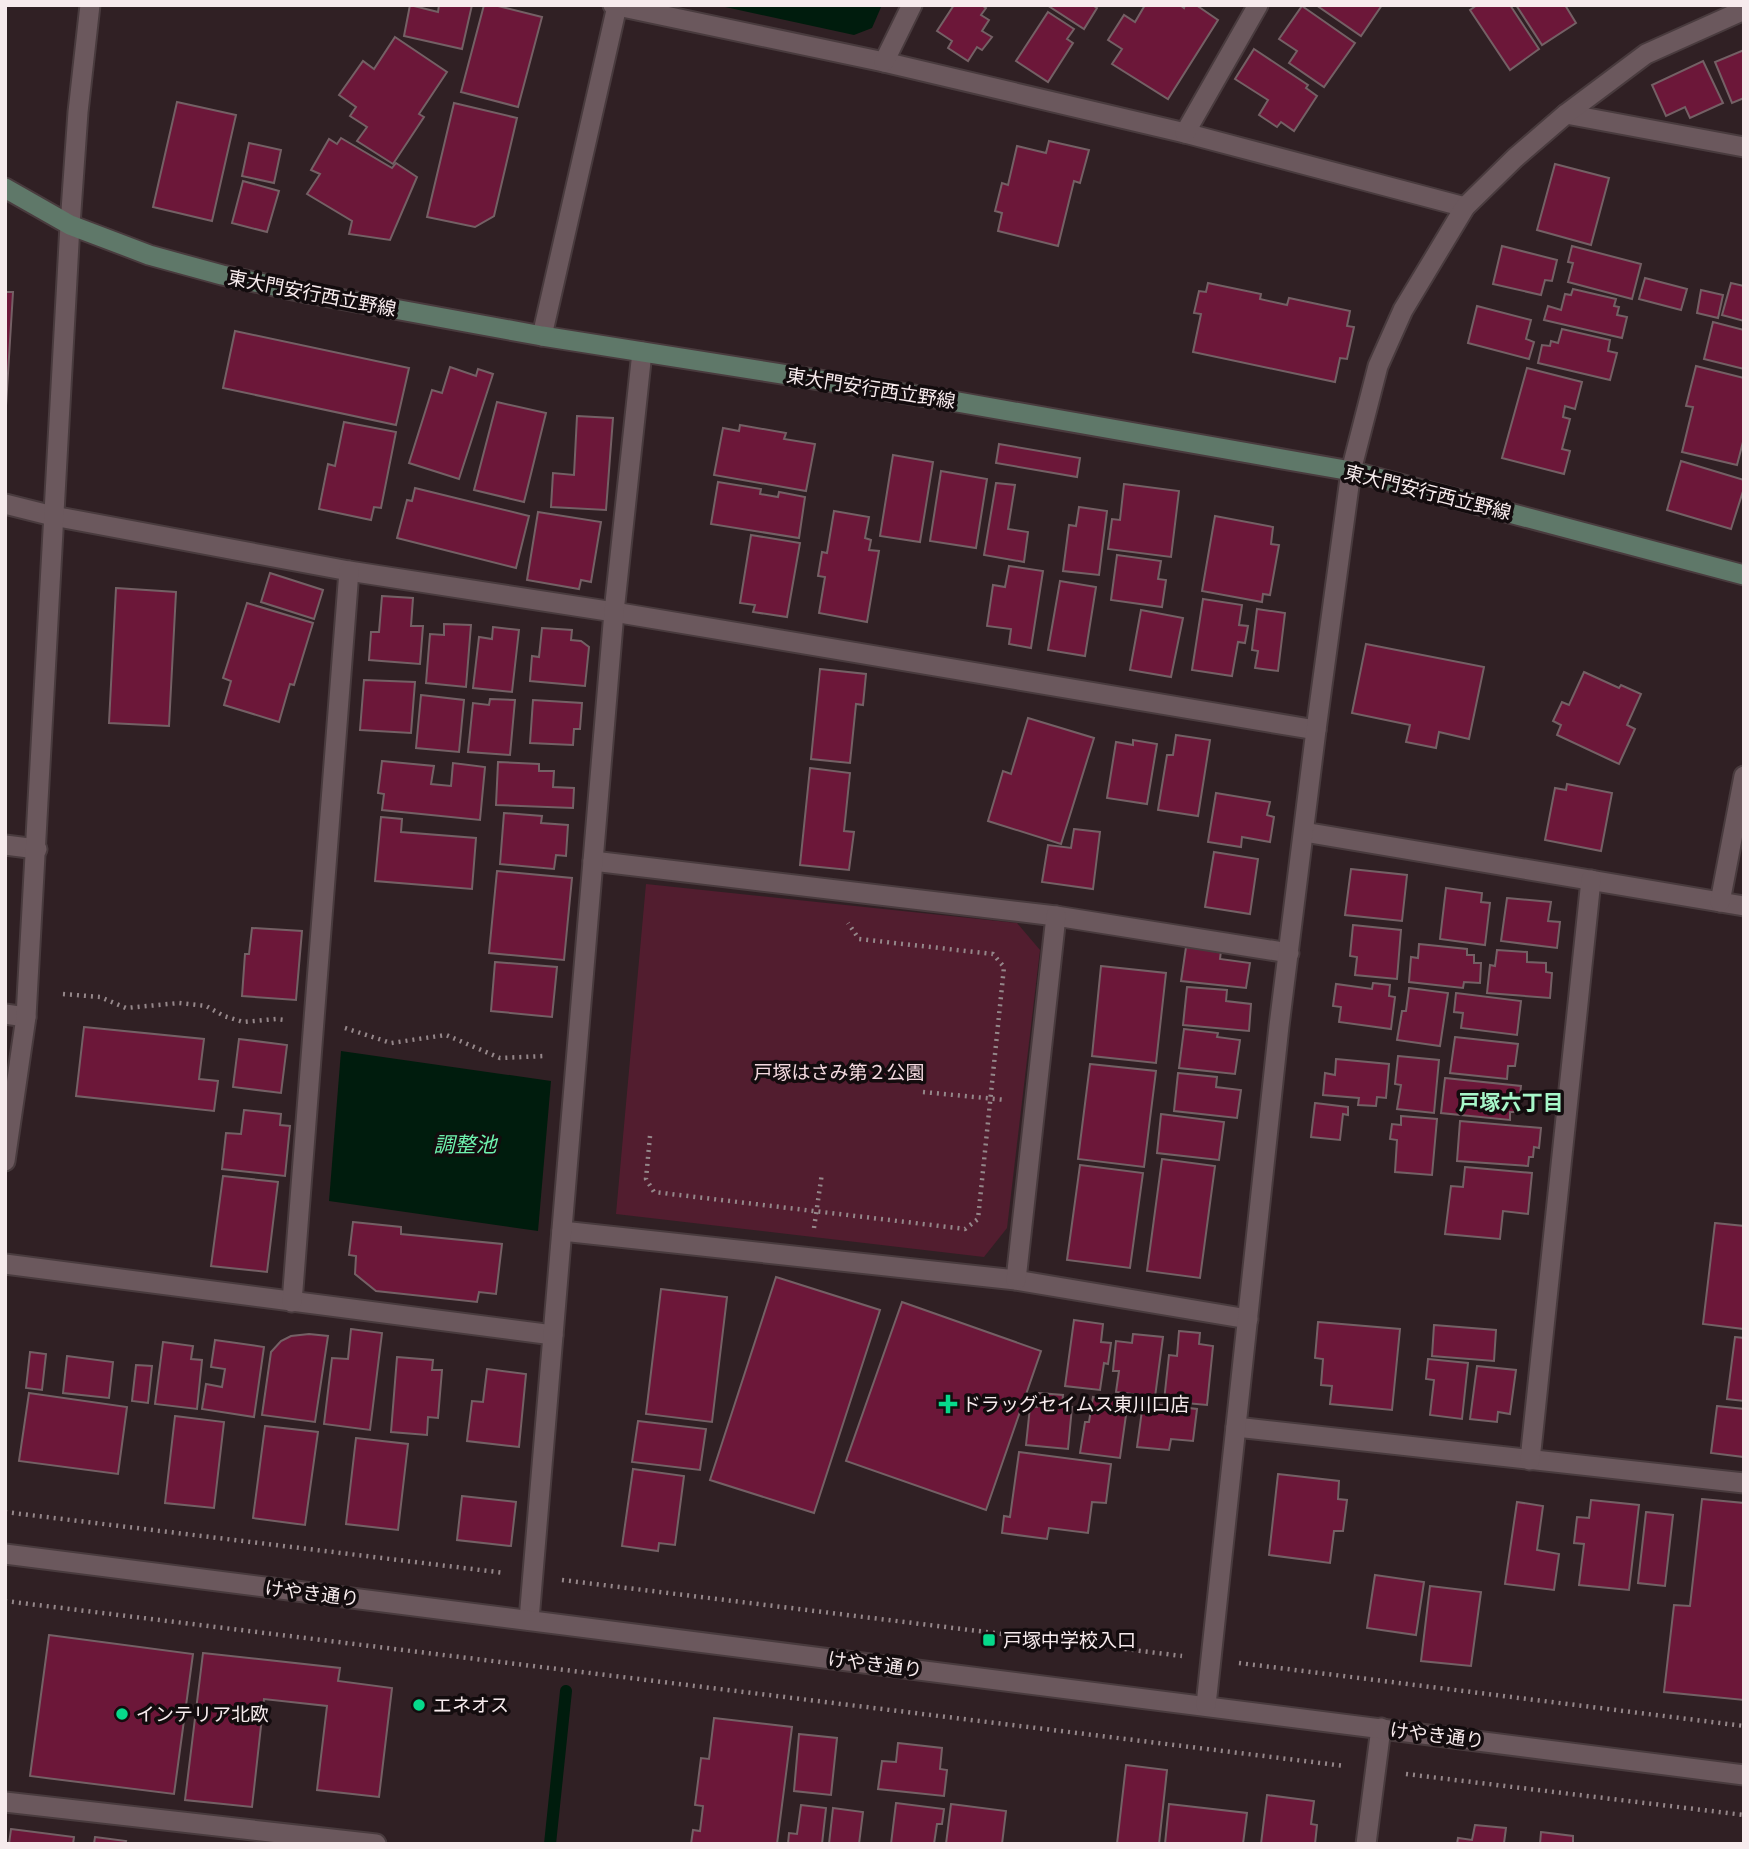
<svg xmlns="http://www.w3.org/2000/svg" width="1749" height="1849" viewBox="0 0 1749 1849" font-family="'Golos Text','Noto Sans JP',sans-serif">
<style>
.green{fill:#521d2f}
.water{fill:#001c0d}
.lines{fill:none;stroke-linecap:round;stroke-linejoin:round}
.stream{stroke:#001c0d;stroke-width:12}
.building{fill:#6c1739;stroke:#746065;stroke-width:2}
.minor-casing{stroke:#493b3e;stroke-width:23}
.tertiary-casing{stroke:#493b3e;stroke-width:23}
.secondary-casing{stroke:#493b3e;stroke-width:23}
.path{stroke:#95878a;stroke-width:4.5;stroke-dasharray:2 5;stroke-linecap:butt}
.minor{stroke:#6b585d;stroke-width:19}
.tertiary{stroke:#6b585d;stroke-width:19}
.secondary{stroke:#5f7869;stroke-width:19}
.poi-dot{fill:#06d98b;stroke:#130c0e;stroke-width:2.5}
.labels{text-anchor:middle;stroke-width:7;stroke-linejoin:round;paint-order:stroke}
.street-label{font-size:19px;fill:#f7ebed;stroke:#130c0e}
.park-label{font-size:19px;fill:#f4dae0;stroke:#130c0e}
.poi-label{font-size:19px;fill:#f7ebed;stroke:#130c0e;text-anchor:start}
.neighbourhood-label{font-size:21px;font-weight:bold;fill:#a7f7c9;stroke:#130c0e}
.water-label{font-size:21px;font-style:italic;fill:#6ef2ae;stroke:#130c0e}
</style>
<rect width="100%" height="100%" fill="#302024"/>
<polygon class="green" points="646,884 1017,923 1040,950 1007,1228 984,1257 616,1214"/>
<g class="water">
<polygon points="716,5 882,5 872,28 854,35"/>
<polygon points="341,1051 551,1081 538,1231 329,1201"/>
</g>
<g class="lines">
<polyline class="stream" points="550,1844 566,1691"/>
</g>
<g class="building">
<polygon points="410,5 438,12 439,5 472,5 462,49 404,36"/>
<polygon points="484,5 494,5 542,17 518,107 461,92"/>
<polygon points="954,5 981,5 986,8 981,15 989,20 982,31 992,37 982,50 977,47 968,61 948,48 952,41 937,31"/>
<polygon points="1047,5 1092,5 1097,8 1084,29"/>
<polygon points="1145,5 1180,5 1184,8 1185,5 1196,5 1218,20 1168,99 1112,64 1122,49 1108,40 1124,15 1135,22"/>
<polygon points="1316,5 1382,5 1361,36"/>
<polygon points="1477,5 1510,5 1539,49 1510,70 1470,10"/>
<polygon points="1516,5 1565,5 1576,23 1542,45"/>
<polygon points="1302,6 1355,43 1324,87 1289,63 1297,51 1279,39"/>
<polygon points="1048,12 1074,29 1067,39 1073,43 1048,82 1016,61"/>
<polygon points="395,37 447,72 419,114 424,117 393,164 357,141 367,127 350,116 356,107 339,95 363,61 374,69"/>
<polygon points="1254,49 1308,85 1306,88 1317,96 1294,131 1281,122 1277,127 1259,115 1268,100 1235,79"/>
<polygon points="1744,50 1744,98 1732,103 1715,62"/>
<polygon points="1703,61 1723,103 1690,118 1685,107 1666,116 1652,85"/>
<polygon points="177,102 236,115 212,221 153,207"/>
<polygon points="454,103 517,118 494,216 475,227 427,217"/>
<polygon points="341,138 392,168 396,163 417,177 390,240 349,234 352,221 307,194 320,174 311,170 329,139 337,144"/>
<polygon points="1049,141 1089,150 1080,183 1074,181 1058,246 998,231 1002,213 995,211 1002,183 1008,185 1017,146 1046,153"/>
<polygon points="249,143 281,150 274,183 242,176"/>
<polygon points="1555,164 1609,178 1591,245 1537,230"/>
<polygon points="243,181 279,191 267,232 232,223"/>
<polygon points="1502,246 1557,260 1552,281 1545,280 1541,295 1493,284"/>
<polygon points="1572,246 1641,264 1632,299 1568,282 1573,263 1568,262"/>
<polygon points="1645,278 1687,289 1681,310 1639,299"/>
<polygon points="1208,283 1261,294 1260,299 1287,305 1289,298 1350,311 1347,326 1354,327 1347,359 1340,358 1335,382 1193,352 1201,314 1194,313 1199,291 1206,292"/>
<polygon points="1731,283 1744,286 1744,321 1722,315"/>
<polygon points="1573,289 1616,299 1614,306 1619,307 1617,315 1627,317 1622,338 1544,320 1548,306 1561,310 1565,294 1571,295"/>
<polygon points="1701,290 1723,295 1718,318 1697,313"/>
<polygon points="5,292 13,292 5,422"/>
<polygon points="1477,306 1531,320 1526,339 1534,342 1529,359 1468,343"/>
<polygon points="1713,322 1744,330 1744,369 1704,359"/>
<polygon points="1562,329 1610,340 1608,351 1617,353 1610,380 1538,363 1542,345 1550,346 1551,341 1558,343"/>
<polygon points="235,331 409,368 396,425 223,388"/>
<polygon points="1696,366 1744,378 1744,438 1737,465 1682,452 1693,407 1686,406"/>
<polygon points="450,367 476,376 478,369 493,374 459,479 409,463 432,390 442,393"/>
<polygon points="1527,368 1582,382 1575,409 1565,406 1563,417 1570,419 1562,449 1570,451 1564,474 1502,458"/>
<polygon points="497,402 546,413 524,502 474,490"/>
<polygon points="577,416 613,418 606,510 551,507 553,473 574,475"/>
<polygon points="344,422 396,432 381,508 374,507 371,520 319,509 328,464 335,466"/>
<polygon points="740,425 786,433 784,439 815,444 806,491 714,475 723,428 739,431"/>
<polygon points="999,444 1080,458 1077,477 996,463"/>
<polygon points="893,455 933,462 920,542 880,536"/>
<polygon points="1681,461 1744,480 1744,488 1731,529 1667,510"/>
<polygon points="941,471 987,479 976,548 930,541"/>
<polygon points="718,482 761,489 760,494 778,497 779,492 805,497 799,538 711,524"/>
<polygon points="996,483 1015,485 1008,529 1028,532 1024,562 984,555"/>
<polygon points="1124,484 1179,491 1171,557 1108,549 1112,519 1120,520"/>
<polygon points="415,488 529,516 516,568 397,538 407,500 412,501"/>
<polygon points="1079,507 1107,511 1099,575 1063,571 1069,525 1076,526"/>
<polygon points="834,511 869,517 865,538 871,540 869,550 879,551 867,622 819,613 825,577 818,576 822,552 827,553"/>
<polygon points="538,512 601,522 591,582 581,580 579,589 527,580"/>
<polygon points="1215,516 1273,527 1271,544 1279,545 1270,595 1263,594 1262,602 1202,591"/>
<polygon points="751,535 800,543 787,617 753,612 755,605 740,603"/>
<polygon points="1117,555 1161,561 1158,579 1166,580 1162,607 1111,600"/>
<polygon points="1009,566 1043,571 1031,648 1009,644 1011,629 987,626 993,585 1005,587"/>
<polygon points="270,573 323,590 314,619 261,602"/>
<polygon points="1060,581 1096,587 1085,656 1048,650"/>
<polygon points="116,588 176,592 169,726 109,723"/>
<polygon points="382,596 413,598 411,626 423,626 420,664 369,660 371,632 379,632"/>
<polygon points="1203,599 1242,605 1239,625 1248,626 1245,643 1238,642 1232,676 1192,670"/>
<polygon points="247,603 313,623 294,685 290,684 279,722 224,705 231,681 223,678"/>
<polygon points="1257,609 1285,613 1278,671 1255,668 1258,651 1252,650"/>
<polygon points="1141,610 1183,618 1171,677 1130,670"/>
<polygon points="444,624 471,625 466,687 426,683 430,634 444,635"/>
<polygon points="493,627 519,630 512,692 473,688 479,637 492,639"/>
<polygon points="542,628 572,630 571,640 581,641 589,647 585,686 530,681 532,656 539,657"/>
<polygon points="1366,644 1484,667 1469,739 1439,732 1436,748 1406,742 1410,725 1352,713"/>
<polygon points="820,669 866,674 863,705 856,704 850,763 811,759"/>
<polygon points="1584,672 1619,688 1621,685 1641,694 1627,725 1635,729 1619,764 1557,735 1561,725 1553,721 1562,702 1569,705"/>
<polygon points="364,680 415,682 411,733 360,730"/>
<polygon points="421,695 464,700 459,752 416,748"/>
<polygon points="490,699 515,700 510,755 468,752 473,703 489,705"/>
<polygon points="533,700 582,703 580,729 574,729 573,745 530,743"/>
<polygon points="1028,718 1094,738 1061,844 988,821 1003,771 1011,774"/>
<polygon points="1176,735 1210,740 1198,816 1158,810 1167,755 1173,755"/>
<polygon points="1133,740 1157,744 1147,804 1107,798 1116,742 1133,745"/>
<polygon points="382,761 434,766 431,784 451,786 453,763 485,767 480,820 382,810 384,794 378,793"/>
<polygon points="498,762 539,764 539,771 554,771 553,787 574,788 573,808 496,805"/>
<polygon points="810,768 850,773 844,831 854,832 849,870 800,865"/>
<polygon points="1567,784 1612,793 1601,851 1545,840 1555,788 1566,790"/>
<polygon points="1216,793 1270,802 1267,815 1274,817 1270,842 1242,837 1241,847 1208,842"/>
<polygon points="504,813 542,816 541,823 568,825 566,856 556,855 554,869 500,864"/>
<polygon points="381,817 402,819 401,832 476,838 472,889 375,881"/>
<polygon points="1074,829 1100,832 1093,889 1042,882 1048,845 1071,848"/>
<polygon points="1214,852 1258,859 1250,914 1205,907"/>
<polygon points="1351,869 1407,875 1402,921 1345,915"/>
<polygon points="497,871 572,878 564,960 489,953"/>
<polygon points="1446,888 1482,893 1481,902 1490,903 1485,945 1440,939"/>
<polygon points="1507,898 1551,902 1548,921 1560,922 1557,948 1501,941"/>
<polygon points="1353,925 1401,930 1397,979 1355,975 1357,957 1350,956"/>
<polygon points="252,928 302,931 296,1000 242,996 245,954 249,954"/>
<polygon points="1419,944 1467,949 1467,955 1474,955 1474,963 1481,963 1480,983 1464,982 1463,988 1409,982 1411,957 1418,958"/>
<polygon points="1186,947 1221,951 1220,959 1250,963 1246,988 1181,981"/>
<polygon points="1497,950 1527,952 1527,962 1546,963 1546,972 1552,973 1550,998 1487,993 1490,965 1495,966"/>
<polygon points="495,962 557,967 552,1017 491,1011"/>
<polygon points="1101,966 1166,973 1156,1063 1092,1056"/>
<polygon points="1373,983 1390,985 1389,996 1395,997 1391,1029 1339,1022 1341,1007 1333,1006 1336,984 1372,989"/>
<polygon points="1187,987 1227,990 1226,1001 1251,1004 1249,1031 1183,1025"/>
<polygon points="1409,988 1448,993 1440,1046 1397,1040 1402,1011 1406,1011"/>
<polygon points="1456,993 1521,1001 1517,1035 1461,1028 1463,1013 1454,1012"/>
<polygon points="84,1027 204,1039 199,1079 218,1081 214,1111 76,1096"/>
<polygon points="1184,1029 1218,1033 1217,1037 1240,1040 1235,1074 1179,1068"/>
<polygon points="1455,1037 1518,1044 1515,1066 1508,1066 1507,1079 1450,1073"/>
<polygon points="239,1039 287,1045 281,1093 233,1087"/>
<polygon points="1398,1056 1439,1060 1434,1113 1397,1109 1401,1085 1395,1084"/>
<polygon points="1336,1059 1389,1064 1386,1098 1377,1097 1376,1106 1358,1105 1359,1098 1323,1095 1325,1073 1335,1075"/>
<polygon points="1090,1064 1156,1071 1144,1167 1078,1159"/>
<polygon points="1178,1073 1217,1077 1216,1087 1241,1090 1237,1118 1174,1111"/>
<polygon points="1445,1078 1521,1086 1518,1112 1510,1112 1510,1120 1441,1113"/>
<polygon points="1315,1103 1348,1107 1348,1115 1343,1114 1340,1140 1311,1137"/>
<polygon points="244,1110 281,1114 280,1125 290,1126 285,1176 222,1169 226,1133 241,1134"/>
<polygon points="1161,1114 1224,1122 1219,1160 1157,1153"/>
<polygon points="1401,1116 1437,1119 1432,1175 1395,1172 1397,1140 1390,1139 1392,1124 1401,1125"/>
<polygon points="1460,1121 1541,1128 1539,1148 1534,1147 1533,1157 1529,1157 1528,1166 1457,1161"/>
<polygon points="1162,1159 1215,1166 1200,1278 1147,1271"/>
<polygon points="1080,1165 1143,1173 1130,1268 1067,1260"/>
<polygon points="1465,1167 1532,1173 1528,1214 1503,1211 1500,1239 1445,1234 1451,1186 1463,1187"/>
<polygon points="223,1176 278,1182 267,1272 211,1266"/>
<polygon points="353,1222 401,1227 401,1234 502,1244 496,1294 479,1292 477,1302 376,1291 355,1274 356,1256 349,1255"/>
<polygon points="1715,1223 1744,1226 1744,1329 1703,1324"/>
<polygon points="776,1277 880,1310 814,1513 710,1480"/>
<polygon points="661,1289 727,1297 712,1422 646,1414"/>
<polygon points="902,1302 1041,1351 986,1510 846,1461"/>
<polygon points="1074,1320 1103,1324 1101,1342 1111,1343 1108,1364 1104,1363 1100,1390 1065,1386"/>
<polygon points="1318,1322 1400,1329 1392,1410 1330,1404 1332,1386 1321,1385 1323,1359 1315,1358"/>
<polygon points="1434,1325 1496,1330 1494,1361 1432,1356"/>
<polygon points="351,1329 382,1333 370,1430 324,1424 332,1358 348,1359"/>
<polygon points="1179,1331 1200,1333 1199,1344 1213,1346 1207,1405 1164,1401 1169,1355 1177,1356"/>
<polygon points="309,1334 328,1336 315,1422 262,1415 271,1352 281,1341 291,1336"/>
<polygon points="1133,1334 1163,1337 1155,1397 1116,1392 1119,1371 1113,1371 1116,1341 1132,1343"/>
<polygon points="1735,1337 1744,1338 1744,1401 1727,1399"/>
<polygon points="215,1340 264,1347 254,1417 202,1409 206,1384 222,1387 225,1369 211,1367"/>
<polygon points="163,1342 193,1346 191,1359 202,1360 197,1409 155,1404"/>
<polygon points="30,1352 46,1354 42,1390 26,1388"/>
<polygon points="67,1356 113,1362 109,1398 63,1393"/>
<polygon points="397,1357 433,1360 432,1370 442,1370 438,1418 428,1417 427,1435 391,1432"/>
<polygon points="1428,1359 1468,1363 1462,1419 1430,1415 1434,1380 1426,1379"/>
<polygon points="136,1365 152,1366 148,1403 132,1401"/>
<polygon points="1477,1366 1516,1370 1510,1414 1498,1412 1497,1422 1470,1419"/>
<polygon points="487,1369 526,1374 519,1447 467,1441 472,1401 483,1402"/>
<polygon points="29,1393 127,1407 118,1474 19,1461"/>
<polygon points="1039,1393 1063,1395 1062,1406 1072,1407 1068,1449 1026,1445 1030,1407 1037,1407"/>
<polygon points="1093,1397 1121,1401 1119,1413 1126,1415 1120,1458 1080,1453 1085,1422 1089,1422"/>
<polygon points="1143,1403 1197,1409 1193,1441 1171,1439 1169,1450 1137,1447"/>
<polygon points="1717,1406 1744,1409 1744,1457 1711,1453"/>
<polygon points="175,1416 224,1422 214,1508 165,1503"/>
<polygon points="638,1421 706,1429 700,1470 632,1462"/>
<polygon points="265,1426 318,1432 305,1525 253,1518"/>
<polygon points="356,1438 408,1444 398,1530 346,1524"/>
<polygon points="1019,1452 1111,1464 1106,1503 1092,1502 1088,1533 1049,1528 1047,1539 1002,1533 1004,1516 1010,1517"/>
<polygon points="633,1469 684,1476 675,1545 659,1543 658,1551 622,1546"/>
<polygon points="1278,1474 1339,1481 1338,1499 1347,1500 1343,1531 1334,1531 1330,1563 1269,1555"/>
<polygon points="462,1496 516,1502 511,1546 457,1540"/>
<polygon points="1702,1499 1744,1503 1744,1700 1664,1692 1674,1605 1690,1606"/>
<polygon points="1591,1500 1639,1505 1629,1590 1579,1585 1584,1544 1574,1543 1577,1517 1589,1518"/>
<polygon points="1517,1502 1543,1506 1537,1550 1559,1554 1554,1590 1505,1584"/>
<polygon points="1646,1512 1673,1515 1665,1586 1638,1583"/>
<polygon points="1375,1575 1424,1582 1416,1635 1367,1628"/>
<polygon points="1430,1586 1481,1592 1471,1666 1421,1661"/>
<polygon points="49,1635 193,1654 174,1794 30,1776"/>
<polygon points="203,1653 340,1668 338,1681 392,1688 379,1797 317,1790 327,1706 264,1699 252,1807 185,1800"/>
<polygon points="714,1718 792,1727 777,1844 691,1844 693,1830 700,1831 703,1806 695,1805 701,1758 709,1759"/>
<polygon points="799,1734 837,1738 831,1795 794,1791"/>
<polygon points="898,1743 942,1748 940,1769 947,1770 944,1796 878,1789 882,1761 896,1762"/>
<polygon points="1126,1765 1167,1770 1159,1844 1117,1844"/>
<polygon points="1267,1795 1314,1801 1311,1824 1317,1825 1315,1844 1261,1844"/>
<polygon points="896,1803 944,1809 942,1824 937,1824 934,1844 891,1844"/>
<polygon points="951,1804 1006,1811 1002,1844 946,1844"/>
<polygon points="1169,1804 1247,1813 1243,1844 1165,1844"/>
<polygon points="801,1805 826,1808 822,1844 788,1844 789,1833 797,1834"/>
<polygon points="833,1808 863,1812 859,1844 829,1844"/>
<polygon points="1475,1825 1506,1828 1504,1843 1507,1844 1457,1844 1458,1838 1472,1840"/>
<polygon points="11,1829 74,1837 73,1844 9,1844"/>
<polygon points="1541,1832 1573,1836 1573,1844 1540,1844"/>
<polygon points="95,1837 126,1841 125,1844 94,1844"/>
</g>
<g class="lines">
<defs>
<g id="minor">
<polyline points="613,5 884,62 1185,133 1465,207"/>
<polyline points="884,62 912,5"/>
<polyline points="1566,114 1744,147"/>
<polyline points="1185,133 1258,5"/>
<polyline points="542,336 617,6"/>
<polyline points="5,504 53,516 349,571 614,612 1316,730"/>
<polyline points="1304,832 1744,906"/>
<polyline points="5,845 37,849"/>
<polyline points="593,861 1056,916 1289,953"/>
<polyline points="1720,902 1744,776"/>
<polyline points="5,1014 26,1017"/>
<polyline points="562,1231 1016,1280 1248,1319"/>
<polyline points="5,1264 553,1335"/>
<polyline points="1016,1280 1056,916"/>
<polyline points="292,1302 349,571"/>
<polyline points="1236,1427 1744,1483"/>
<polyline points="1530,1460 1591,880"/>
<polyline points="529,1620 614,612 642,352"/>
<polyline points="5,1802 376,1844"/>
<polyline points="1366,1844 1381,1728"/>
</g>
<g id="tertiary">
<polyline points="5,1161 26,1017 70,225 78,112 90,5"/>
<polyline points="5,1554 1744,1775"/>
<polyline points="1206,1705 1279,1026 1316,730 1351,471 1378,366 1403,310 1465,207 1515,158 1566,114 1646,54 1744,10"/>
</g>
<polyline id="secondary" points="5,188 70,225 149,255 222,275 307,293 542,336 952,401 1351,471 1744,575"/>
</defs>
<use href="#minor" class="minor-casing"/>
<use href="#tertiary" class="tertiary-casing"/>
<use href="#secondary" class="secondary-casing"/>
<g class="path">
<polyline points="63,994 100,997 126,1008 179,1003 206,1006 224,1016 243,1022 276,1019 284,1020"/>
<polyline points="345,1028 391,1043 446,1035 500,1058 545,1056"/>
<polyline points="923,1092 1006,1100"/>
<polyline points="650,1136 646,1179 654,1192 965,1229 978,1219 1004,967 993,954 859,939 848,923"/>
<polyline points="814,1228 822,1173"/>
<polyline points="5,1512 505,1573"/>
<polyline points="562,1580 1182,1656"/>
<polyline points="5,1601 1345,1766"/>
<polyline points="1239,1663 1744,1726"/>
<polyline points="1406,1774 1744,1815"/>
</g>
<use href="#minor" class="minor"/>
<use href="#tertiary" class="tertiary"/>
<use href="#secondary" class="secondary"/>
</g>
<g class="poi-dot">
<path d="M944.5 1393.5h7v7h7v7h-7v7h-7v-7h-7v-7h7z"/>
<rect x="982" y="1633" width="14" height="14" rx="3.5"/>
<circle cx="419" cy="1705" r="7"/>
<circle cx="122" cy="1714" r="7"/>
</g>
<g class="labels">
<g class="street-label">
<text transform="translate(312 293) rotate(11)" y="7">東大門安行西立野線</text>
<text transform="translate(871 388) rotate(9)" y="7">東大門安行西立野線</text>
<text transform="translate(1428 492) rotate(14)" y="7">東大門安行西立野線</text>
<text transform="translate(312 1593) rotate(7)" y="7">けやき通り</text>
<text transform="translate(875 1664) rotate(7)" y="7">けやき通り</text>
<text transform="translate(1437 1735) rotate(7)" y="7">けやき通り</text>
</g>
<g class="park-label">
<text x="839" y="1079">戸塚はさみ第２公園</text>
</g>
<g class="poi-label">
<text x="962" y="1411">ドラッグセイムス東川口店</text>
<text x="1003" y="1647">戸塚中学校入口</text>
<text x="433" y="1712">エネオス</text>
<text x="136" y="1721">インテリア北欧</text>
</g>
<g class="neighbourhood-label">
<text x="1511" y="1110">戸塚六丁目</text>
</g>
<g class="water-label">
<text x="465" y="1152">調整池</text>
</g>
</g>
<rect width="1749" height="1849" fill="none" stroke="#f7ebed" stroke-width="14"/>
</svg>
